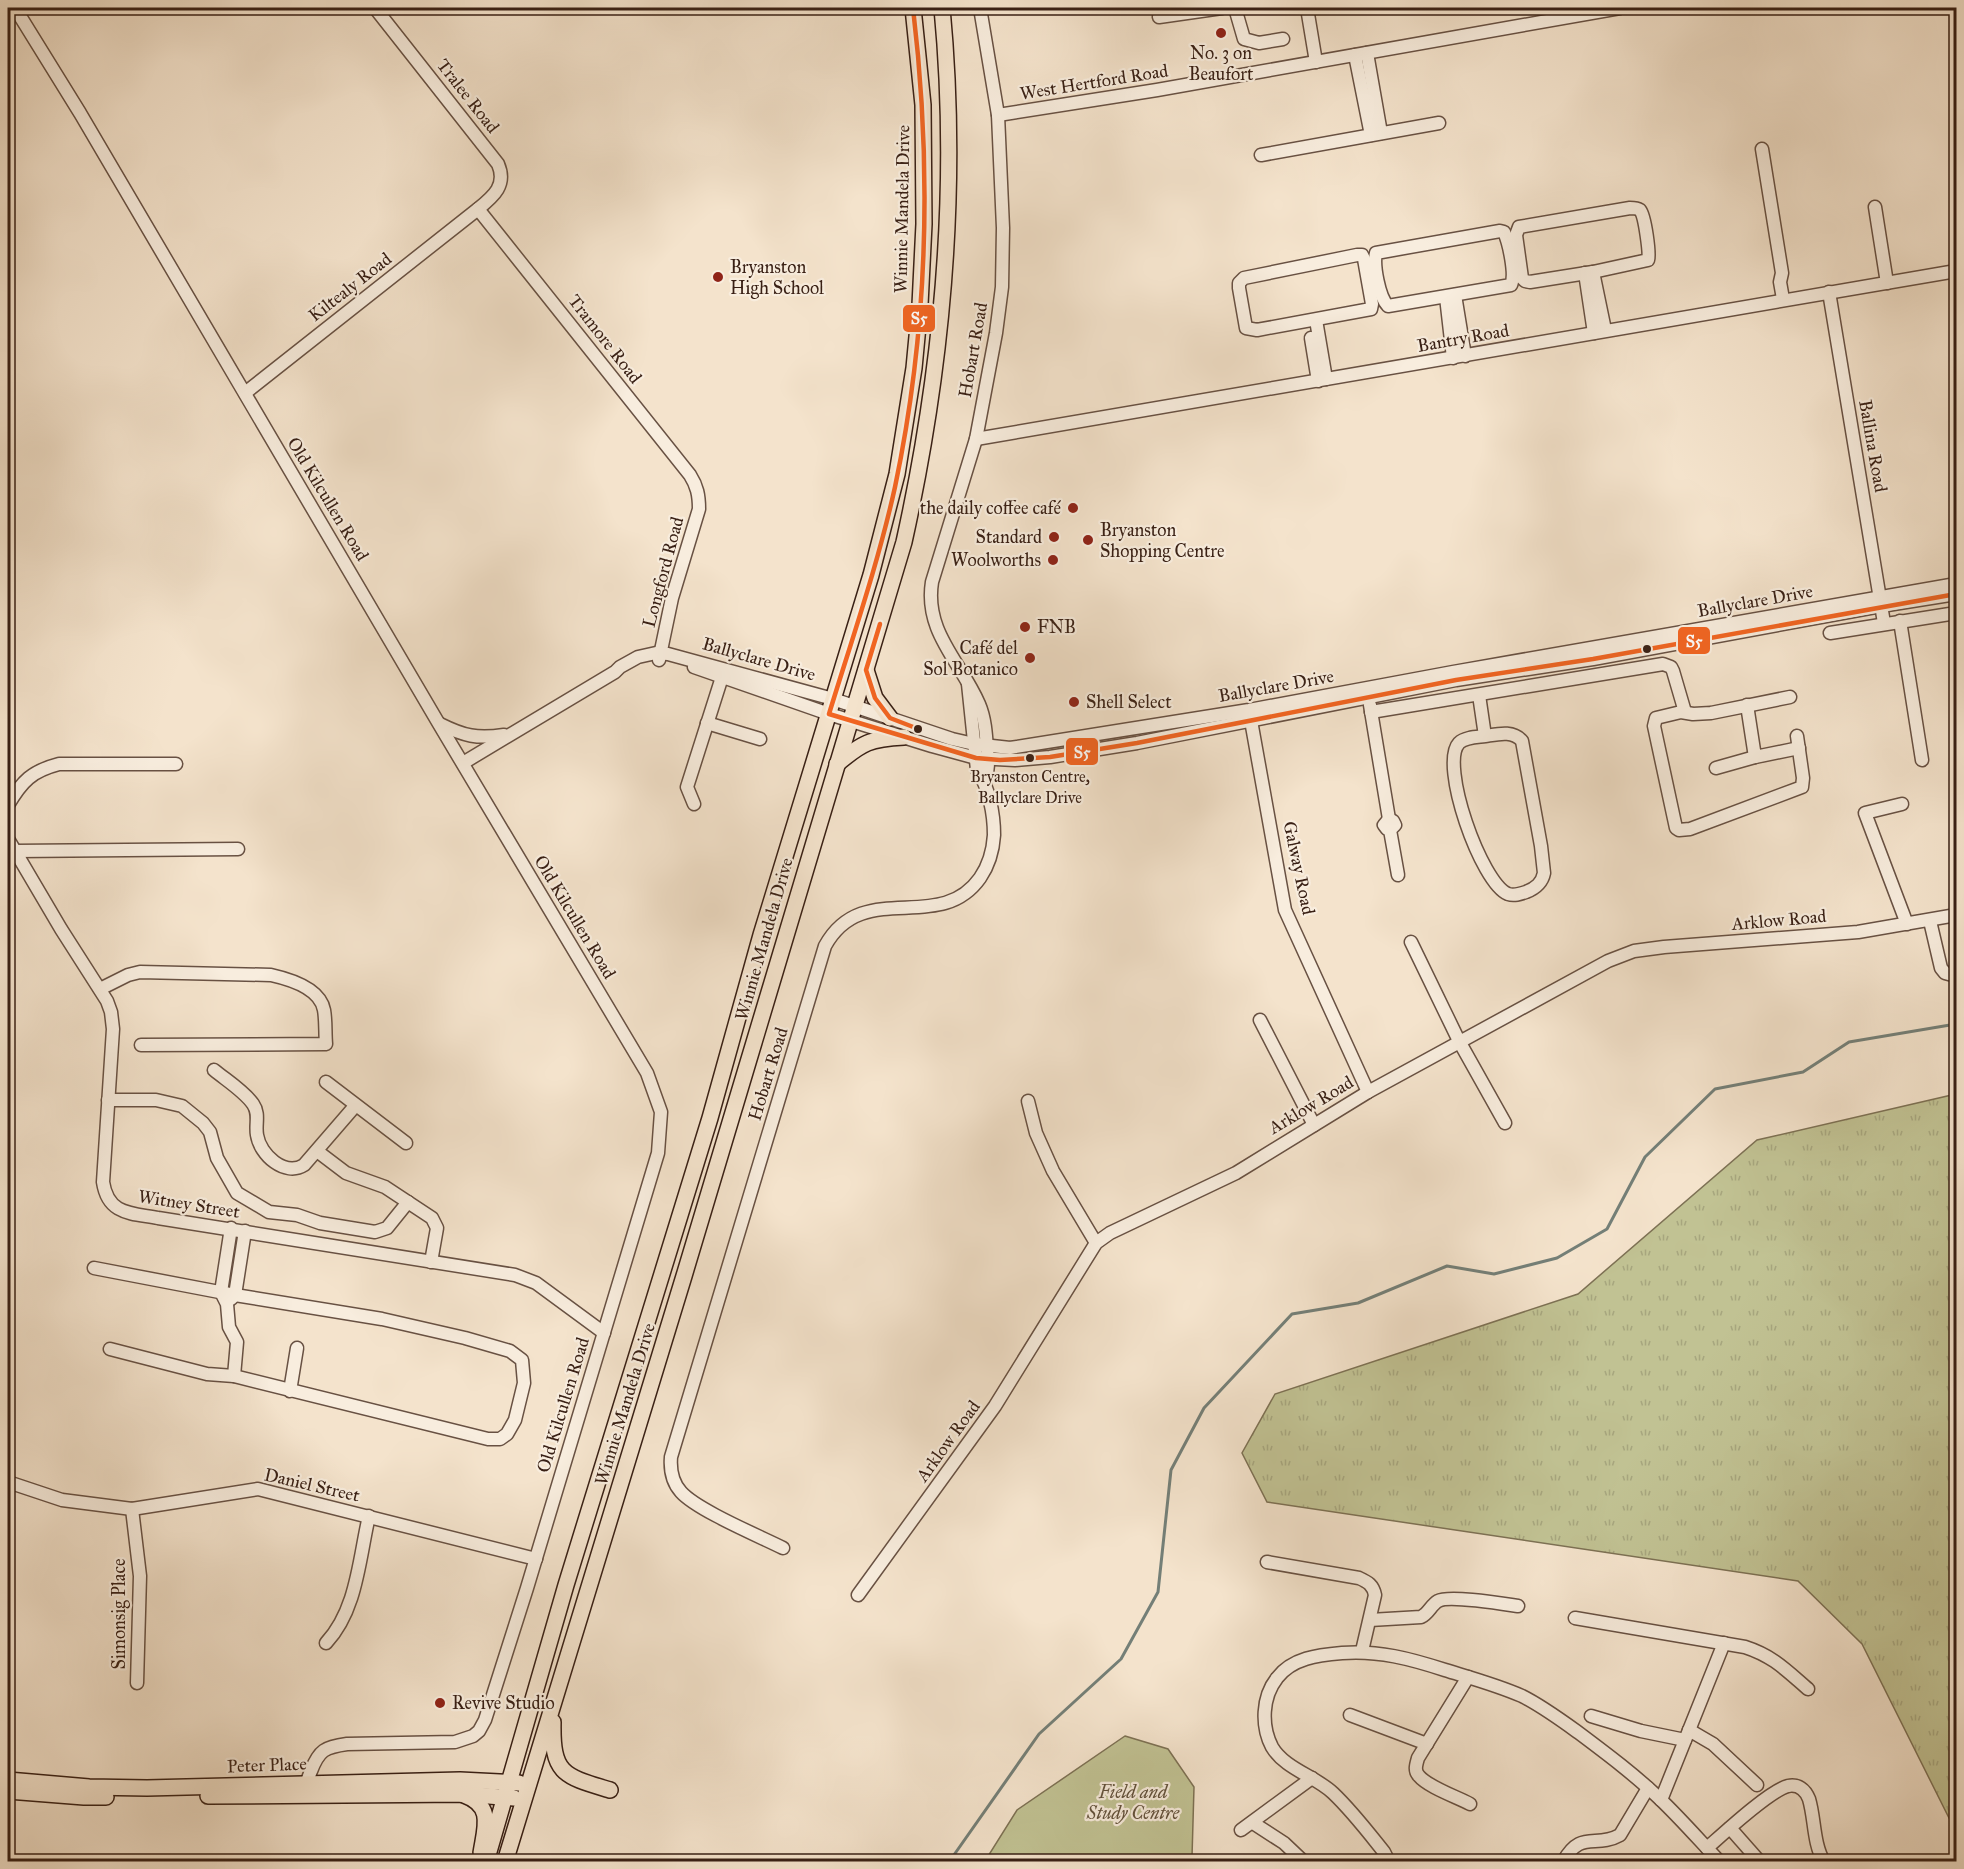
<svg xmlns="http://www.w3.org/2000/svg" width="1964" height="1869" viewBox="0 0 1964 1869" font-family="'IM FELL Great Primer',serif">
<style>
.grass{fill:url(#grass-tufts);stroke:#7d7154;stroke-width:1.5}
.park{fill:#c1c293;stroke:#7d7154;stroke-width:1.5}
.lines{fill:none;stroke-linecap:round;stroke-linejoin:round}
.stream{stroke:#747f77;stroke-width:3}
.minor-casing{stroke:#685143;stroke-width:15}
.major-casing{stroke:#392015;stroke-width:18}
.minor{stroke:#f8edde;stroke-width:12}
.major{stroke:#f4e3cc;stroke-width:15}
.bus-1-casing{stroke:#f8edde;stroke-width:9}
.bus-1{stroke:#f26522;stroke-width:4.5}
.poi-dot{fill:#8f2418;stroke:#f8edde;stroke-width:2}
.bus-dot{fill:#392015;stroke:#f8edde;stroke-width:2}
.labels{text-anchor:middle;stroke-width:4.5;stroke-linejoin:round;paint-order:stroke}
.bus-label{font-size:16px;fill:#392015;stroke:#f8edde}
.poi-label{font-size:18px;fill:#392015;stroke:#f8edde;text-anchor:start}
.street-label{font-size:18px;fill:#392015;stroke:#f8edde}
.park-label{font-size:18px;font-style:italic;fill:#62513b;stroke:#f8edde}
.line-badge{stroke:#f8edde;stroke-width:2}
.badge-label{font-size:16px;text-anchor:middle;font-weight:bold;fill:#fff}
</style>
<defs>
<pattern id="grass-tufts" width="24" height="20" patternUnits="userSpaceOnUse" patternTransform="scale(1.5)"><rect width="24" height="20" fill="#c1c293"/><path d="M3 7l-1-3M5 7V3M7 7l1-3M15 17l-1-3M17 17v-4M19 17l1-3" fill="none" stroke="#a7a67e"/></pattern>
</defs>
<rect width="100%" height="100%" fill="#f4e3cc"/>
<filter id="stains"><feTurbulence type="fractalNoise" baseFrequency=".00333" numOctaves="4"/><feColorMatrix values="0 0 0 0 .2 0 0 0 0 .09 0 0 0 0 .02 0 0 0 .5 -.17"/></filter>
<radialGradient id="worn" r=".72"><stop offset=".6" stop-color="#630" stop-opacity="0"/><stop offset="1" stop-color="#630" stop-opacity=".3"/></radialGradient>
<polygon class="grass" points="1956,1094 1956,1832 1862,1644 1798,1581 1267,1502 1242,1453 1275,1394 1578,1294 1757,1140"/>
<polygon class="park" points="1125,1736 1168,1749 1194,1787 1192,1857 1195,1861 985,1861 1017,1810"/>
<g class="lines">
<polyline class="stream" points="949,1862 1039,1734 1121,1659 1158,1592 1171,1470 1204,1408 1292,1314 1358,1303 1447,1266 1494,1274 1557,1258 1607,1229 1645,1157 1715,1089 1803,1072 1849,1042 1956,1024"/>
<defs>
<g id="minor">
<path d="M15,8L80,113L439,724L647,1073L661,1112L658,1153L527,1588L485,1720L479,1731L473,1736L455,1742L347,1744C325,1747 319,1750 311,1771C308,1778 306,1783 307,1790"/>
<path d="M980,8L998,115L1003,228L1002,287L996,333L976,439L932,582C924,632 961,662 979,704C985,718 986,734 987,749C988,761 989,770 985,781"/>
<polyline points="1235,8 1244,39 1259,43 1283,39"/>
<polyline points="1307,8 1316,62"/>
<polyline points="1159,17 1222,8"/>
<polyline points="1367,53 1381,133"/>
<polyline points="1355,55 1371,135"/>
<polyline points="998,115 1157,90 1620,8"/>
<polyline points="1762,149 1782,273 1780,282 1783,299"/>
<polyline points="1261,155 1439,123"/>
<polyline points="1875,207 1887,283"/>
<path d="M1630,208C1634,208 1637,208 1640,210C1645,216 1650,254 1648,260L1593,272L1530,282L1525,281L1522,278L1516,235L1519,227Z"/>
<path d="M478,209L690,475C697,486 699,495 699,509L672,598L659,660"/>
<path d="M1500,231L1504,232C1509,243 1516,275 1511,285L1388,306C1379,297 1373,265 1376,253Z"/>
<polygon points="1357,255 1362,255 1364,259 1372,304 1371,309 1257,330 1246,328 1239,288 1239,283 1244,278"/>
<polyline points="1593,272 1605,330"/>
<polyline points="1585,273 1594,333"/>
<polyline points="1829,292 1884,623"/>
<polyline points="1455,295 1465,356"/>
<polyline points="1446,297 1453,358"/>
<polyline points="1316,320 1326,379"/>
<polyline points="1311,338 1318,381"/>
<path d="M245,393L478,209C494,196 507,185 498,164L375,8"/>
<polyline points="976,439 1956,271"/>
<polyline points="1900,621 1922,760"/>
<polyline points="1830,633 1956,613"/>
<polyline points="694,667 829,714 932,746 976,758 1015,760 1050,757 1137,743 1456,680 1593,659 1881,606 1956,594"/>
<path d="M1479,695L1485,736C1498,734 1513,730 1522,741L1541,846L1544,873C1542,883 1536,888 1526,892C1520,894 1514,896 1508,894C1481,883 1439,764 1459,743C1465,737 1478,737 1485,736"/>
<polyline points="1790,697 1711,713 1693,714 1681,712 1656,718 1654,726 1676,828 1679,830 1690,829 1802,787 1803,778 1797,736"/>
<polyline points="1370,705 1389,819"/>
<polyline points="1747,705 1755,757 1799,748"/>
<polyline points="1371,712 1663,664 1671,667 1673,671 1685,712"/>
<polyline points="1250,715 1285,910 1368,1092"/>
<polyline points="707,723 760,739"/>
<path d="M440,724C464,736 477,739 504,735"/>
<polyline points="463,763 615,672 620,667 638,657 656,653 668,654 833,699 952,739 974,744 1010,748 1249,710 1453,672 1956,584"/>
<polyline points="1716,768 1755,757"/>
<polyline points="694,804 687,787 722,677"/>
<polyline points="1902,804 1865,813 1907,924"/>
<path d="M8,805C22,781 32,771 59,764H176"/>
<polyline points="1390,830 1387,829 1384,825 1389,819 1393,821 1395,825 1390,830 1398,875"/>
<path d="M8,839L61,929L107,1001L111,1012L113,1029L103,1182C108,1215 131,1213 158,1218L515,1275L536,1283L604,1333"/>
<polyline points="15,851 238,849"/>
<polyline points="1930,921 1941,968 1945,973 1956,976"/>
<polyline points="1411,942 1459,1041 1505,1123"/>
<path d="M100,989L128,975L140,972L271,975C289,979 320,988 324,1010C326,1021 325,1033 326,1044L141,1045"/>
<polyline points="1260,1020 1314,1125"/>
<path d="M214,1070C226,1080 244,1091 253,1104C260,1114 255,1124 257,1135C260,1155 285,1177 304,1165L355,1106"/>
<polyline points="326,1082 406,1143"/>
<polyline points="108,1100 156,1100 182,1106 203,1123 210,1132 217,1158 237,1193 269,1212 297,1215 320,1223 375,1232 387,1228 408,1202"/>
<polyline points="1028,1101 1036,1133 1053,1171 1096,1243"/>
<polyline points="317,1151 346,1173 385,1187 432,1218 437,1228 431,1262"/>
<polyline points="231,1228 221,1292 227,1304 229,1327 237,1342 234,1376"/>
<polyline points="94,1268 235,1295 382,1319 465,1338 510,1351 522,1360 524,1383 515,1420 507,1434 500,1439 488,1439 234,1376 207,1374 110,1349"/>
<polyline points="231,1299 235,1295 245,1231"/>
<polyline points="290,1391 297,1348"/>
<polyline points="8,1482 62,1500 132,1509 258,1489 536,1559"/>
<polyline points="132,1509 140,1576 137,1683"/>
<path d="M783,1548C759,1536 697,1510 681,1492C672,1482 670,1469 671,1457L825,946C863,877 939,936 980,878C989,865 993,851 994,835C994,814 989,787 977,770L968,684"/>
<path d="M1267,1562L1359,1578C1368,1582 1373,1585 1375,1595L1362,1651"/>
<polyline points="858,1595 995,1406 1096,1243 1110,1233 1236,1173 1368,1092 1608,961 1634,951 1664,947 1858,932 1956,915"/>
<path d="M1575,1618L1745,1647C1773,1656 1786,1670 1808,1689"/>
<path d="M1370,1620L1421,1617C1429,1613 1431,1605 1438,1601C1449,1595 1504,1604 1518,1606"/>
<path d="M326,1643C357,1610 359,1559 369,1516"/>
<path d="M1468,1677L1418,1758C1416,1765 1414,1771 1419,1776C1428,1787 1457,1797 1470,1804"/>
<polyline points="1350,1715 1427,1744"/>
<polyline points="1591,1716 1641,1731 1685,1740"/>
<polyline points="1689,1730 1713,1744 1757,1785"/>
<polyline points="1661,1800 1724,1643"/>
<polyline points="1253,1823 1284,1843 1304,1862"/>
<polyline points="1730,1828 1760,1862"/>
<polyline points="1241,1830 1312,1778"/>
<path d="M1707,1848C1723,1834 1769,1791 1788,1786C1798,1784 1805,1789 1809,1799C1815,1819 1813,1843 1824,1862"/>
<path d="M1389,1862L1384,1852C1368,1832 1352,1811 1333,1793C1315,1776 1285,1769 1272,1747C1261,1726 1262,1697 1277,1678C1292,1658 1318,1655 1342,1653C1378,1650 1411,1659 1445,1670C1471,1678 1497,1685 1522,1696C1542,1706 1561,1720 1579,1733C1607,1754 1635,1775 1660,1799C1681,1819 1700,1841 1720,1862"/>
<path d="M1563,1862C1581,1829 1595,1849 1620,1835L1648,1788"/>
</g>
<g id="major">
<polyline points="866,670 875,698 890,718"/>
<path d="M837,764C863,742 870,739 904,737"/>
<path d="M553,1722C552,1774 563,1776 610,1790"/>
<polyline points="8,1780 89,1787 147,1788 460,1780 519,1783"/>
<polyline points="8,1791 84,1797 106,1797"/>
<path d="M464,1795C494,1806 485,1827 481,1853"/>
<polyline points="208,1796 464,1794 514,1798"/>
<polyline points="486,1862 566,1585 710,1118 761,935 871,575 897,474 914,368 920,305 924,224 923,105 913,8"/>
<path d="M505,1862L684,1276L904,542C943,366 959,187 942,8"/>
</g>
</defs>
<use href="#minor" class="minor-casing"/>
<use href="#major" class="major-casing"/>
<use href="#minor" class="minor"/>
<use href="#major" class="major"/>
<defs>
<g id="bus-1">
<path d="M913,8C932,167 928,330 895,487C878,564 852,639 829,714L976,758L1000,760L1050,757L1137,743L1456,680L1593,659L1956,594"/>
<polyline points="880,624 866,670 875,698 890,718 921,730"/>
</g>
</defs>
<use href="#bus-1" class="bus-1-casing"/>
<use href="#bus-1" class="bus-1"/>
</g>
<g class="poi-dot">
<circle cx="1221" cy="33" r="6"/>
<circle cx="718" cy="277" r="6"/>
<circle cx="1073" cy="508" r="6"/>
<circle cx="1054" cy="537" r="6"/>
<circle cx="1088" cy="540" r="6"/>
<circle cx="1053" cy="560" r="6"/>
<circle cx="1025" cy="627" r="6"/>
<circle cx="1030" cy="658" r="6"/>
<circle cx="1074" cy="702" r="6"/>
<circle cx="440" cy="1703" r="6"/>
</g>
<g class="bus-dot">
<circle cx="1647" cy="649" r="5"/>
<circle cx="918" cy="729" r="5"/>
<circle cx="1030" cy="758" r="5"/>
</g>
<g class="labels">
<g class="bus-label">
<text x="1030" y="782">Bryanston Centre,<tspan x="1030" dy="21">Ballyclare Drive</tspan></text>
</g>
<g class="poi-label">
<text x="1221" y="59" text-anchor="middle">No. 3 on<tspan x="1221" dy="21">Beaufort</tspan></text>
<text x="730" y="273">Bryanston<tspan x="730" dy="21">High School</tspan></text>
<text x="1061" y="514" text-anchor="end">the daily coffee café</text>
<text x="1100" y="536">Bryanston<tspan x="1100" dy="21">Shopping Centre</tspan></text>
<text x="1042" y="543" text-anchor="end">Standard</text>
<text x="1041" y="566" text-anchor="end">Woolworths</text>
<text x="1037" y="633">FNB</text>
<text x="1018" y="654" text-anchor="end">Café del<tspan x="1018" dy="21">Sol Botanico</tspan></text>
<text x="1086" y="708">Shell Select</text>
<text x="452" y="1709">Revive Studio</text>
</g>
<g class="street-label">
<text transform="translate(1094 82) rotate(-9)" y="6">West Hertford Road</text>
<text transform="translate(468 96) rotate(52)" y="6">Tralee Road</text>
<text transform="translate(902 209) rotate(-89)" y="6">Winnie Mandela Drive</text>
<text transform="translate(350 287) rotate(-38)" y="6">Kiltealy Road</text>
<text transform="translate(1463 338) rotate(-10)" y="6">Bantry Road</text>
<text transform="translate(605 339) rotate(52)" y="6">Tramore Road</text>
<text transform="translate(973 350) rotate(-80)" y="6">Hobart Road</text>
<text transform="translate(1873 446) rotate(80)" y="6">Ballina Road</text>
<text transform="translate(328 499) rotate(59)" y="6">Old Kilcullen Road</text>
<text transform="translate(663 572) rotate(-75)" y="6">Longford Road</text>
<text transform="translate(1755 601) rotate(-10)" y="6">Ballyclare Drive</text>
<text transform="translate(759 659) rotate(16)" y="6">Ballyclare Drive</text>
<text transform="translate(1276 686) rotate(-10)" y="6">Ballyclare Drive</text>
<text transform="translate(1299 868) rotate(78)" y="6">Galway Road</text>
<text transform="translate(575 917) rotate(59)" y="6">Old Kilcullen Road</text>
<text transform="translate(1779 920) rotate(-5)" y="6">Arklow Road</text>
<text transform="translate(764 939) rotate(-74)" y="6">Winnie Mandela Drive</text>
<text transform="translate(768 1074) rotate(-73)" y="6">Hobart Road</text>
<text transform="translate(1311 1105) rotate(-31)" y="6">Arklow Road</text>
<text transform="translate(189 1204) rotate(9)" y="6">Witney Street</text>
<text transform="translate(625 1404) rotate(-73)" y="6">Winnie Mandela Drive</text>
<text transform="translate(563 1405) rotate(-73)" y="6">Old Kilcullen Road</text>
<text transform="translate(948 1441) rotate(-54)" y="6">Arklow Road</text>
<text transform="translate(312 1485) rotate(13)" y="6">Daniel Street</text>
<text transform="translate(119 1614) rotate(-90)" y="6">Simonsig Place</text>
<text transform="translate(267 1765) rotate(-2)" y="6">Peter Place</text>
</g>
<g class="park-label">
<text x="1133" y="1798">Field and<tspan x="1133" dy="21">Study Centre</tspan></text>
</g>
</g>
<g class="line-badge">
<rect x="902" y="304" width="34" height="29" rx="6" fill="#f26522"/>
<rect x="1677" y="626" width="34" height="29" rx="6" fill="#f26522"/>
<rect x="1065" y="737" width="34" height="29" rx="6" fill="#f26522"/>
</g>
<g class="badge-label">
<text x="919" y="324">S5</text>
<text x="1694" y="647">S5</text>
<text x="1082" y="758">S5</text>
</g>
<rect width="1964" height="1869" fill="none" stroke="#f4e3cc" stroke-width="30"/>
<rect x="9" y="9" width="1946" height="1851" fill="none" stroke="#392015" stroke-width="3"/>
<rect x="15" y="15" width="1934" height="1839" fill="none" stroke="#392015" stroke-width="1.5"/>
<rect width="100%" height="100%" filter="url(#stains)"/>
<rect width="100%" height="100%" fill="url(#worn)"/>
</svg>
